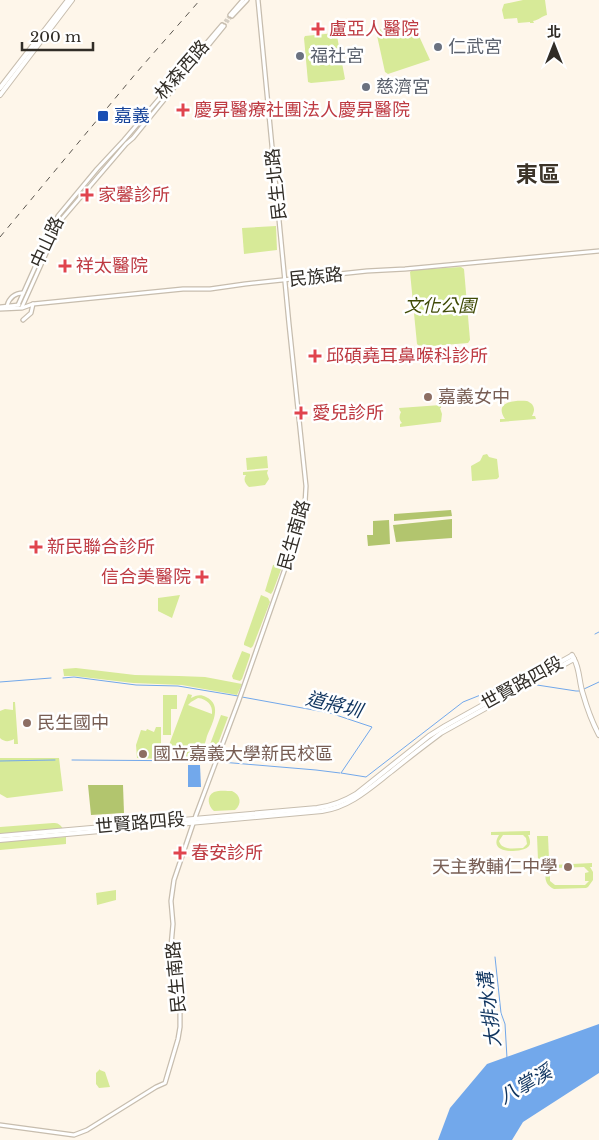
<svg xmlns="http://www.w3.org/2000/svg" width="599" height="1140" viewBox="0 0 599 1140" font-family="'Libre Baskerville','Noto Sans TC',serif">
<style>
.green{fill:#d7ea98;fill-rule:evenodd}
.forest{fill:#b2c56e}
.water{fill:#72a8eb}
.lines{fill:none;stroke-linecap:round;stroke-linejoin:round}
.stream{stroke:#72a8eb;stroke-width:1}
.secondary-tunnel{stroke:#d5cec3;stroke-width:3;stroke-dasharray:3 1.5;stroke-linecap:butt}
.secondary-casing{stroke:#c7bdae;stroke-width:5.5}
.primary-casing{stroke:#c7bdae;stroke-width:6}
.secondary{stroke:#fff;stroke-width:3}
.primary{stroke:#fff;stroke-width:4}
.rail{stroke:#5a554e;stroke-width:1;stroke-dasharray:6 6;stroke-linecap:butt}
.health-dot{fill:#e0444e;stroke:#fff;stroke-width:2}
.worship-dot{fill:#6b7280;stroke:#fff;stroke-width:2}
.transit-dot{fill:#1a4fb4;stroke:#fff;stroke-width:2}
.education-dot{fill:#8d6e63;stroke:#fff;stroke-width:2}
.labels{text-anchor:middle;stroke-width:5;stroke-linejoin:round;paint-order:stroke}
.health-label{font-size:18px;fill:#be3a42;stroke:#fff;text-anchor:start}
.worship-label{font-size:18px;fill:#5b616d;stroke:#fff;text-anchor:start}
.street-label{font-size:18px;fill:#312d27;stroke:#fff}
.transit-label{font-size:18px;fill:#164399;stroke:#fff;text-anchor:start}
.park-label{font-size:18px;font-style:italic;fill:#3f4a06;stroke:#fff}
.education-label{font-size:18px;fill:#785e54;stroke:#fff;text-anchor:start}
.water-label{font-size:19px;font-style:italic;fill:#0f345f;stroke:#fff}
.district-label{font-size:22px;font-weight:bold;fill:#3c3429;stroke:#fff}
</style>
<rect width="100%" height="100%" fill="#fef6ea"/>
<g class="green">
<path d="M523,0H545L547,15C542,16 539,20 533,21L534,23H530V22L518,23L517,18L504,19L502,10L504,4Z"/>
<polygon points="413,23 430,60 388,74 385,72 376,31 378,30"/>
<polygon points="335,33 337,36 345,79 343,80 311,83 308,82 304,38 305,36"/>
<polygon points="276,226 277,250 244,254 242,228"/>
<polygon points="461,267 464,269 470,340 468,343 420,347 417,344 410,272 412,270"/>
<path d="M527,401C534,404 536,409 532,416H535L536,419L500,422V419H505C493,401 516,400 527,401Z"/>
<path d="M441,405V408H440L442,414L441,422L400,427V424L402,423C399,420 399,416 401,412L400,411L399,408Z"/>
<polygon points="487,454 489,457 497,459 499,477 497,479 472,481 471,466 480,461 483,455"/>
<polygon points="267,456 268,468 247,470 246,458"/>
<path d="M268,470L267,473L269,479L265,485L249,487C245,483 243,480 246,475H243V472Z"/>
<polygon points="279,564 282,567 273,591 271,594 265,591 273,565"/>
<polygon points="180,595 172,618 158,611 158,598"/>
<polygon points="261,595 268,598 270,602 253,646 251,648 244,645 244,643"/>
<polygon points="242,651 250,654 250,656 242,679 240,681 233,679 232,676"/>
<polygon points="76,668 135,675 179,676 205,677 242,684 237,695 182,685 133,683 74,676 64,676 63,669"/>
<path d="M188,694L192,695L191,698C196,695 201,694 206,697C223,705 212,724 207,736C206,740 204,747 202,751C197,758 182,759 177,753C176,752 173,747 173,746L170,755L166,753ZM198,698C207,699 213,705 212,714L188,705L191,702Z"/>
<polygon points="163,695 177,695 177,709 171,709 171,735 163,735"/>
<path d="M13,702H15L18,744H14V739C9,742 4,742 0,738V711L5,709L13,710Z"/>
<polygon points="221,715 228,717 216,749 212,757 206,755"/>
<polygon points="156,727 161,727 161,759 137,758 136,745 141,730 146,731 147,729 154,732"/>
<polygon points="0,758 59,758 63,791 7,798 0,794"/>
<path d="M232,791C241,795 242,804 235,810L214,811C208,806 206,796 214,792C219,790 227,791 232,791Z"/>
<path d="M53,823C58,823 60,824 63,829L0,834V827Z"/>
<path d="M530,831V835H528C535,849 523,850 513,851C503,851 491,848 499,835H491V832ZM503,835H523L526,838L527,844L523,848C514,848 502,851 499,841Z"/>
<polygon points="537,836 548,836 549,859 538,860"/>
<polygon points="66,837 66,844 0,850 0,842"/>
<path d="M592,863V867H590L593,872V880L588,887L586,888L554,889C543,884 543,872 552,865ZM584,867L589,872L585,873V881H589L585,885H555L550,881V873L554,868Z"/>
<polygon points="116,890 116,900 97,905 96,893"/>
<polygon points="100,1069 100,1070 105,1072 110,1087 99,1088 96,1084 96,1073"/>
</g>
<g class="forest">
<polygon points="451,510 452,516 394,521 394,514"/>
<polygon points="452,519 452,538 396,542 393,525"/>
<polygon points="389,520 390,544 368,546 367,535 373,535 373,521"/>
<polygon points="88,785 123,785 124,813 91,815"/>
</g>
<g class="water">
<polygon points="188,765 200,765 201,787 188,787"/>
<polygon points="599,1024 599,1073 523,1122 512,1140 438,1140 450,1108 487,1064"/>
</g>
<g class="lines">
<g class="stream">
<polyline points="595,634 599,632"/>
<polyline points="63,678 74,677 136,685 178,686 238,696"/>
<polyline points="0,682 51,678"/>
<polyline points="537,685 576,691 580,691"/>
<polyline points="584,689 599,682"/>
<polyline points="242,697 330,713 372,727 341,773 366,777 463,702 513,682"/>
<polyline points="72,760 213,761"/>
<polyline points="0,761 55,760"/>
<polyline points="221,762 316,770 340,773"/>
<polyline points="495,957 501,1013 505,1024 507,1058"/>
</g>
<g class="secondary-tunnel">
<polyline points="222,25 230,15"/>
<polyline points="224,26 232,16"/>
</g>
<defs>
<g id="secondary">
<polyline points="230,15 243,0"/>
<polyline points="232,16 247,0"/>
<polyline points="18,305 58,216 97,169 124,140 222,25"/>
<path d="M7,306C9,298 15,293 23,293"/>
<polyline points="0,307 19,305"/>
<polyline points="22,307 61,220 126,144 133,138 224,26"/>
<polyline points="0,309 22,308 33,304 183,289 210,289 245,284 367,271 405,269 599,251"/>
<polyline points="23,320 31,313 33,304"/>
<polyline points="0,1125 74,1135 87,1130 156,1087 165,1083 178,1039 180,1027 180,1008 170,957 173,924 171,901 174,880 196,815 239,700 288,560 305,504 306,486 289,324 258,0"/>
</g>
<g id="primary">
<polyline points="0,88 68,0"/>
<polyline points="0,95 72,0"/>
<path d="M574,659C580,669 579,683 583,694C587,708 592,722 599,735"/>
<path d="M0,836L317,808C332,806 343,802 356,794L429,736L445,726L571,656L572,655L574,659"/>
<path d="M0,840L322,811C350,807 370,788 392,771C408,758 425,745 441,733L574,659"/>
</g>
</defs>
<use href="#secondary" class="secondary-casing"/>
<use href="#primary" class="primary-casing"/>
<use href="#secondary" class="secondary"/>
<use href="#primary" class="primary"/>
<polyline class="rail" points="0,237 137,72 200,0"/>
</g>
<g class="health-dot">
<path d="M315.5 21.5h5v5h5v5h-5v5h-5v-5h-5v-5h5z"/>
<path d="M180.5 102.5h5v5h5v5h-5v5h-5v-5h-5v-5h5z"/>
<path d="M84.5 187.5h5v5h5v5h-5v5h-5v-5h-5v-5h5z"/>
<path d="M62.5 258.5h5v5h5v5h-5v5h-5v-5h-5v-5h5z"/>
<path d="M312.5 348.5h5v5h5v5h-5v5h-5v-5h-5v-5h5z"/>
<path d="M298.5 405.5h5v5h5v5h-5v5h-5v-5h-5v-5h5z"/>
<path d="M33.5 539.5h5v5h5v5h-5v5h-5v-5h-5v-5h5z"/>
<path d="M199.5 569.5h5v5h5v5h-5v5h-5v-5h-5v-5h5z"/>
<path d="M177.5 845.5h5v5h5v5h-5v5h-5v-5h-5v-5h5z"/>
</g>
<g class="worship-dot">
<circle cx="438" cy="47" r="5"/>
<circle cx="300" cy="56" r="5"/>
<circle cx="366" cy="87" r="5"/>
</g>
<rect class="transit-dot" x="97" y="110" width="12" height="12" rx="2.5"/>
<g class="education-dot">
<circle cx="428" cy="397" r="5"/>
<circle cx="27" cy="723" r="5"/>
<circle cx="143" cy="754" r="5"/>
<circle cx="568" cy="867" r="5"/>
</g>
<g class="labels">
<g class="health-label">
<text x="329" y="35">盧亞人醫院</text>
<text x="194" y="116">慶昇醫療社團法人慶昇醫院</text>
<text x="98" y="201">家馨診所</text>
<text x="76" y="272">祥太醫院</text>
<text x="326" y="362">邱碩堯耳鼻喉科診所</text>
<text x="312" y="419">愛兒診所</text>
<text x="47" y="553">新民聯合診所</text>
<text x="191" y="583" text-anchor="end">信合美醫院</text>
<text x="191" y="859">春安診所</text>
</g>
<g class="worship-label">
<text x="448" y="53">仁武宮</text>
<text x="310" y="62">福社宮</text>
<text x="376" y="93">慈濟宮</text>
</g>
<g class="street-label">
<text transform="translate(182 70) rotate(-49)" y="6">林森西路</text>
<text transform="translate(276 184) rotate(-96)" y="6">民生北路</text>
<text transform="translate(47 242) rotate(-65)" y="6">中山路</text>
<text transform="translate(316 277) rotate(-6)" y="6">民族路</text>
<text transform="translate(294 535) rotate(-74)" y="6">民生南路</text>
<text transform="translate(522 683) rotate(-29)" y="6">世賢路四段</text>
<text transform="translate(140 823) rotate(-5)" y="6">世賢路四段</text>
<text transform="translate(176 977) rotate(-95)" y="6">民生南路</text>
</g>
<g class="transit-label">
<text x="114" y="122">嘉義</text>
</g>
<g class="park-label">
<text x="440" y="312">文化公園</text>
</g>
<g class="education-label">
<text x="438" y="403">嘉義女中</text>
<text x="37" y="729">民生國中</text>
<text x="153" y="760">國立嘉義大學新民校區</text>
<text x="558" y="873" text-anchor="end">天主教輔仁中學</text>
</g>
<g class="water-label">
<text transform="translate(334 704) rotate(14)" y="7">道將圳</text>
<text transform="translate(489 1010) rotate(-97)" y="7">大排水溝</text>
<text transform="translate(525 1084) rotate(-30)" y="7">八掌溪</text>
</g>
<g class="district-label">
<text x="538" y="182">東區</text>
</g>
</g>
<g transform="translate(554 45)" stroke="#ffffff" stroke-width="4" paint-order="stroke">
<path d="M0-4L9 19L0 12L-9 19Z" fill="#312d27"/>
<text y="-8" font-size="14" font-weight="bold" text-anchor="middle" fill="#312d27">北</text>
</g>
<path d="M22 42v8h71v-8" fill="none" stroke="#312d27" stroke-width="2.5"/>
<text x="30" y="42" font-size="15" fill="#312d27" stroke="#ffffff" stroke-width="4" paint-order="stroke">200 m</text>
</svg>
